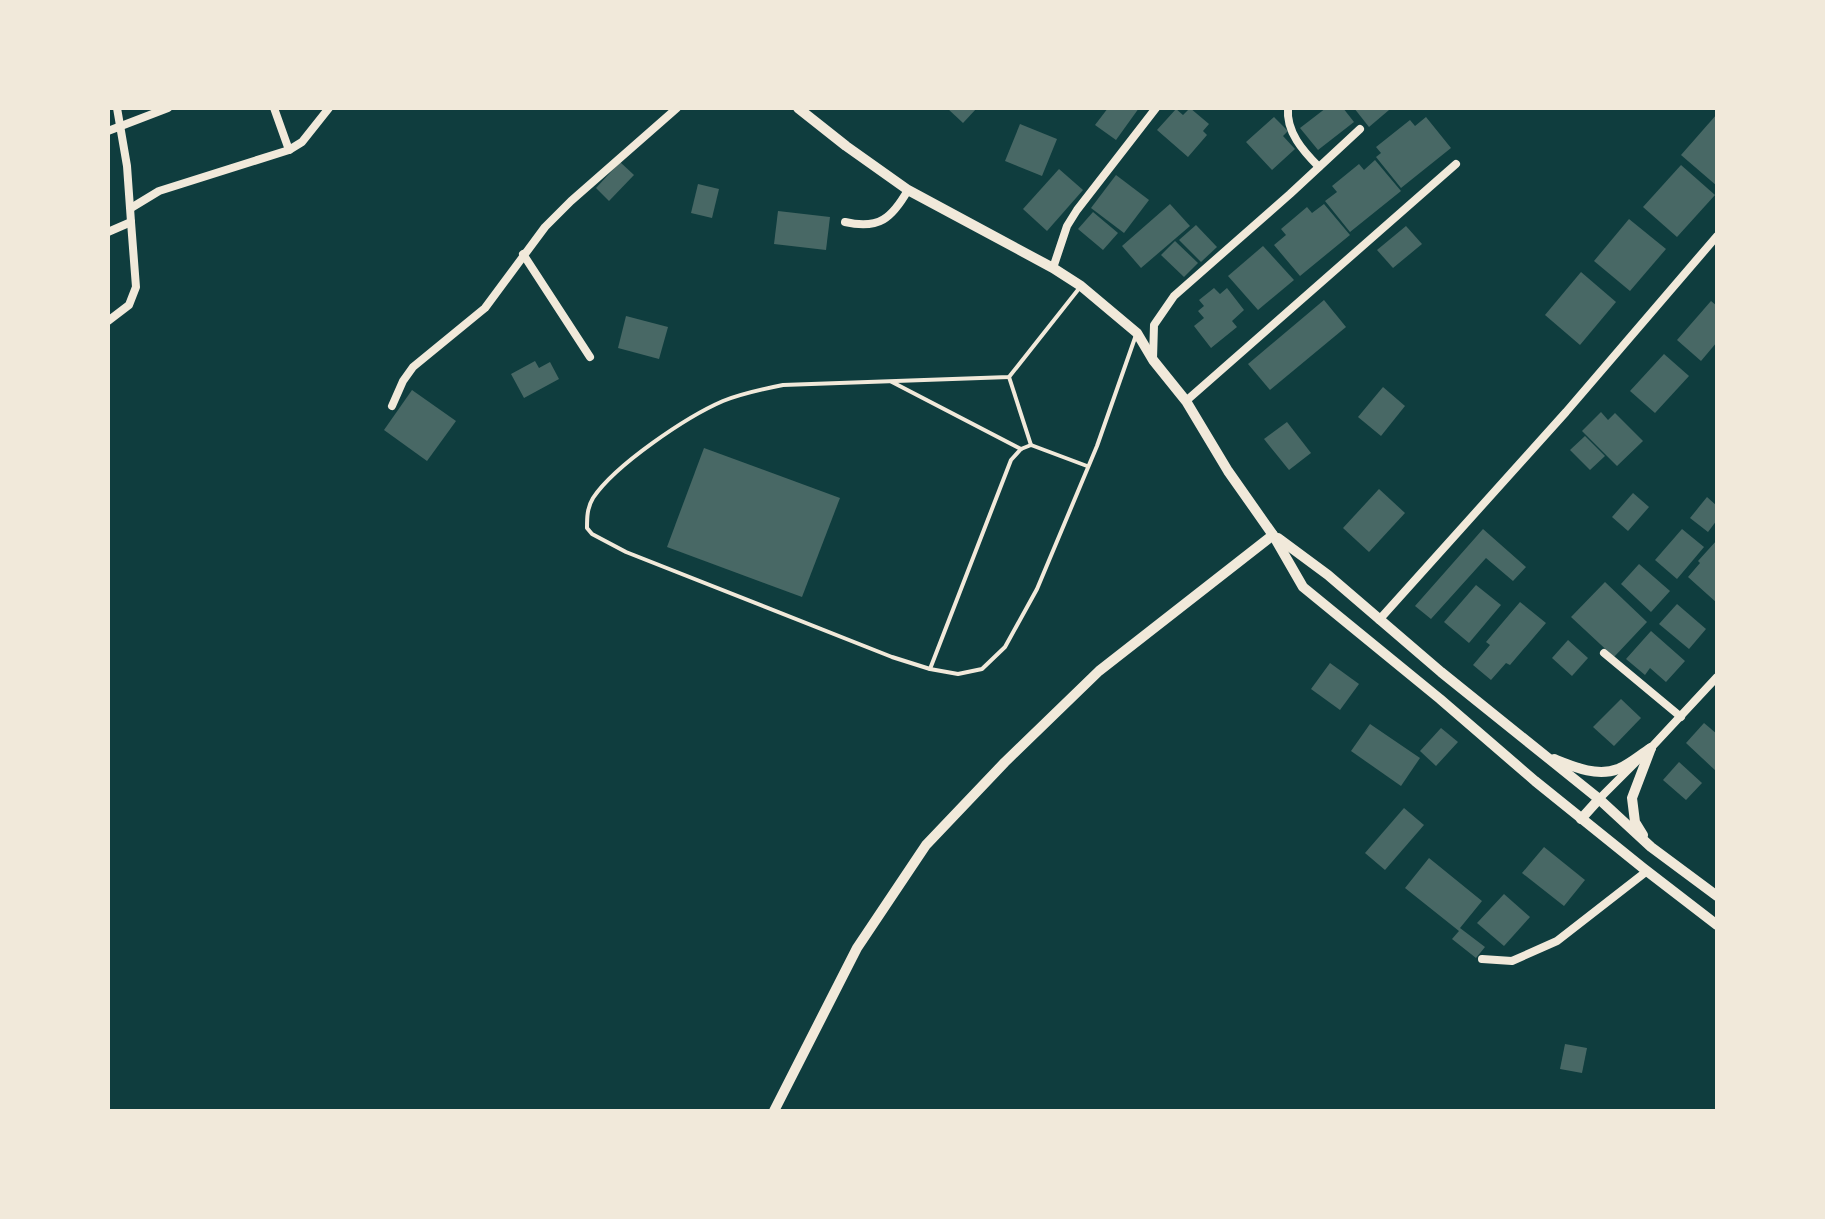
<svg xmlns="http://www.w3.org/2000/svg" width="1825" height="1219" viewBox="0 0 1825 1219" font-family="'Sofia Sans Condensed',sans-serif">
<style>
.building{fill:#486865}
.lines{fill:none;stroke-linecap:round;stroke-linejoin:round}
.service{stroke:#f1e9da;stroke-width:4}
.minor{stroke:#f1e9da;stroke-width:8}
.tertiary{stroke:#f1e9da;stroke-width:10}
</style>
<rect width="100%" height="100%" fill="#0f3d3e"/>
<g class="building">
<polygon points="947,108 977,108 963,123"/>
<polygon points="1108,108 1139,108 1116,140 1095,125"/>
<polygon points="1190,108 1209,124 1203,131 1207,135 1188,157 1157,130 1176,109 1183,115"/>
<polygon points="1326,108 1343,108 1354,122 1318,150 1300,128"/>
<polygon points="1354,108 1388,108 1389,110 1369,127"/>
<polygon points="1717,114 1717,186 1681,155"/>
<polygon points="1274,117 1288,131 1283,136 1295,149 1272,170 1246,142"/>
<polygon points="1426,117 1451,148 1401,188 1376,157 1381,153 1376,147 1410,120 1415,126"/>
<polygon points="1020,124 1057,139 1042,176 1005,161"/>
<polygon points="1375,160 1401,191 1350,232 1325,201 1337,192 1332,186 1359,164 1364,170"/>
<polygon points="620,162 634,175 609,201 596,188"/>
<polygon points="1681,165 1715,195 1677,237 1643,207"/>
<polygon points="1059,169 1083,190 1047,231 1023,209"/>
<polygon points="1116,175 1149,200 1124,233 1091,208"/>
<polygon points="698,184 719,189 712,218 691,213"/>
<polygon points="1170,204 1190,226 1141,268 1122,246"/>
<polygon points="1324,204 1350,235 1300,276 1274,245 1286,235 1281,229 1307,207 1312,213"/>
<polygon points="778,211 830,217 826,250 774,244"/>
<polygon points="1093,212 1118,233 1103,250 1078,229"/>
<polygon points="1629,219 1666,249 1630,291 1594,261"/>
<polygon points="1196,225 1217,247 1201,262 1179,240"/>
<polygon points="1406,226 1422,244 1393,268 1377,250"/>
<polygon points="1175,241 1198,263 1184,277 1161,255"/>
<polygon points="1263,246 1294,280 1258,310 1228,276"/>
<polygon points="1581,272 1616,302 1580,345 1545,315"/>
<polygon points="1214,288 1220,294 1227,288 1244,310 1232,321 1237,327 1211,348 1194,326 1204,318 1198,311 1204,306 1199,300"/>
<polygon points="1324,300 1346,327 1270,390 1248,364"/>
<polygon points="1711,301 1717,306 1717,342 1701,361 1677,340"/>
<polygon points="626,316 668,327 659,359 618,348"/>
<polygon points="1664,354 1689,376 1655,413 1630,391"/>
<polygon points="535,361 539,368 550,362 559,379 524,398 511,374"/>
<polygon points="1383,387 1405,406 1381,436 1358,417"/>
<polygon points="412,390 456,421 427,461 384,430"/>
<polygon points="1601,412 1608,420 1615,413 1643,441 1617,466 1582,431"/>
<polygon points="1287,422 1311,453 1289,470 1264,439"/>
<polygon points="1585,436 1605,456 1590,470 1570,450"/>
<polygon points="704,448 840,498 802,597 667,547"/>
<polygon points="1379,489 1405,513 1369,552 1343,528"/>
<polygon points="1633,493 1649,507 1628,531 1612,517"/>
<polygon points="1707,497 1717,506 1717,520 1708,532 1690,518"/>
<polygon points="1483,529 1526,567 1513,581 1486,558 1431,619 1415,606"/>
<polygon points="1682,529 1704,547 1677,579 1655,560"/>
<polygon points="1717,540 1717,603 1688,577 1700,563 1698,561"/>
<polygon points="1639,564 1670,591 1651,612 1621,584"/>
<polygon points="1605,582 1647,622 1614,657 1571,617"/>
<polygon points="1476,585 1501,605 1469,643 1444,622"/>
<polygon points="1520,602 1546,623 1510,665 1506,663 1491,680 1473,665 1490,645 1486,642"/>
<polygon points="1677,604 1706,629 1689,649 1659,624"/>
<polygon points="1651,631 1685,661 1666,682 1650,668 1645,675 1626,659"/>
<polygon points="1568,640 1588,658 1572,676 1552,658"/>
<polygon points="1330,663 1359,684 1340,710 1311,689"/>
<polygon points="1621,699 1641,718 1614,746 1593,727"/>
<polygon points="1704,723 1717,734 1717,772 1686,743"/>
<polygon points="1370,724 1420,758 1401,786 1351,751"/>
<polygon points="1441,728 1458,742 1436,766 1420,751"/>
<polygon points="1679,762 1702,783 1686,800 1663,780"/>
<polygon points="1404,808 1424,825 1385,870 1365,853"/>
<polygon points="1544,847 1585,880 1564,906 1522,873"/>
<polygon points="1429,858 1482,901 1460,928 1485,947 1476,958 1452,939 1459,931 1405,888"/>
<polygon points="1504,894 1530,917 1504,946 1477,923"/>
<polygon points="1565,1044 1587,1048 1582,1073 1560,1069"/>
</g>
<g class="lines">
<g class="service">
<path d="M1081,286L1009,377L783,385C763,389 743,393 723,401C686,417 615,465 593,498C587,508 587,518 587,528L592,534L626,552L892,657L930,669L958,674L982,669L1005,647L1037,589L1097,446L1136,335"/>
<polyline points="1009,377 1031,445"/>
<polyline points="892,382 1021,449"/>
<polyline points="930,669 1011,460 1021,449 1031,445 1087,466"/>
</g>
<g class="minor">
<polyline points="274,108 289,150"/>
<path d="M1288,108C1286,132 1303,151 1319,167"/>
<polyline points="108,131 168,108"/>
<polyline points="131,208 159,191 289,150 302,142 329,108"/>
<path d="M845,222C879,230 892,218 908,190"/>
<polyline points="108,232 131,222 127,166 117,108"/>
<polyline points="523,254 590,357"/>
<polyline points="1053,268 1067,226 1077,210 1156,108"/>
<polyline points="108,321 129,305 136,287 131,222"/>
<polyline points="1153,359 1154,325 1174,296 1290,194 1360,129"/>
<polyline points="1186,401 1456,164"/>
<polyline points="392,406 403,381 413,367 485,308 545,227 571,201 677,108"/>
<polyline points="1379,620 1566,412 1717,236"/>
<polyline points="1604,653 1681,717"/>
<polyline points="1648,751 1717,677"/>
<polyline points="1599,799 1638,760"/>
<polyline points="1482,959 1512,961 1557,941 1647,871"/>
</g>
<g class="tertiary">
<polyline points="798,108 846,146 908,190 1053,268 1081,286 1137,333 1153,360 1186,401 1228,471 1273,535 1303,587 1440,699 1535,781 1643,868 1717,925"/>
<polyline points="1278,538 1328,575 1441,672 1599,799 1651,847 1717,896"/>
<path d="M1554,759C1574,767 1597,777 1618,769C1630,764 1641,754 1651,748"/>
<polyline points="1581,819 1599,799"/>
<polyline points="1643,835 1635,822 1632,798 1651,748"/>
<polyline points="774,1111 857,948 926,845 1005,762 1099,671 1273,535"/>
</g>
</g>
<rect width="1825" height="1219" fill="none" stroke="#f1e9da" stroke-width="220"/>
</svg>
